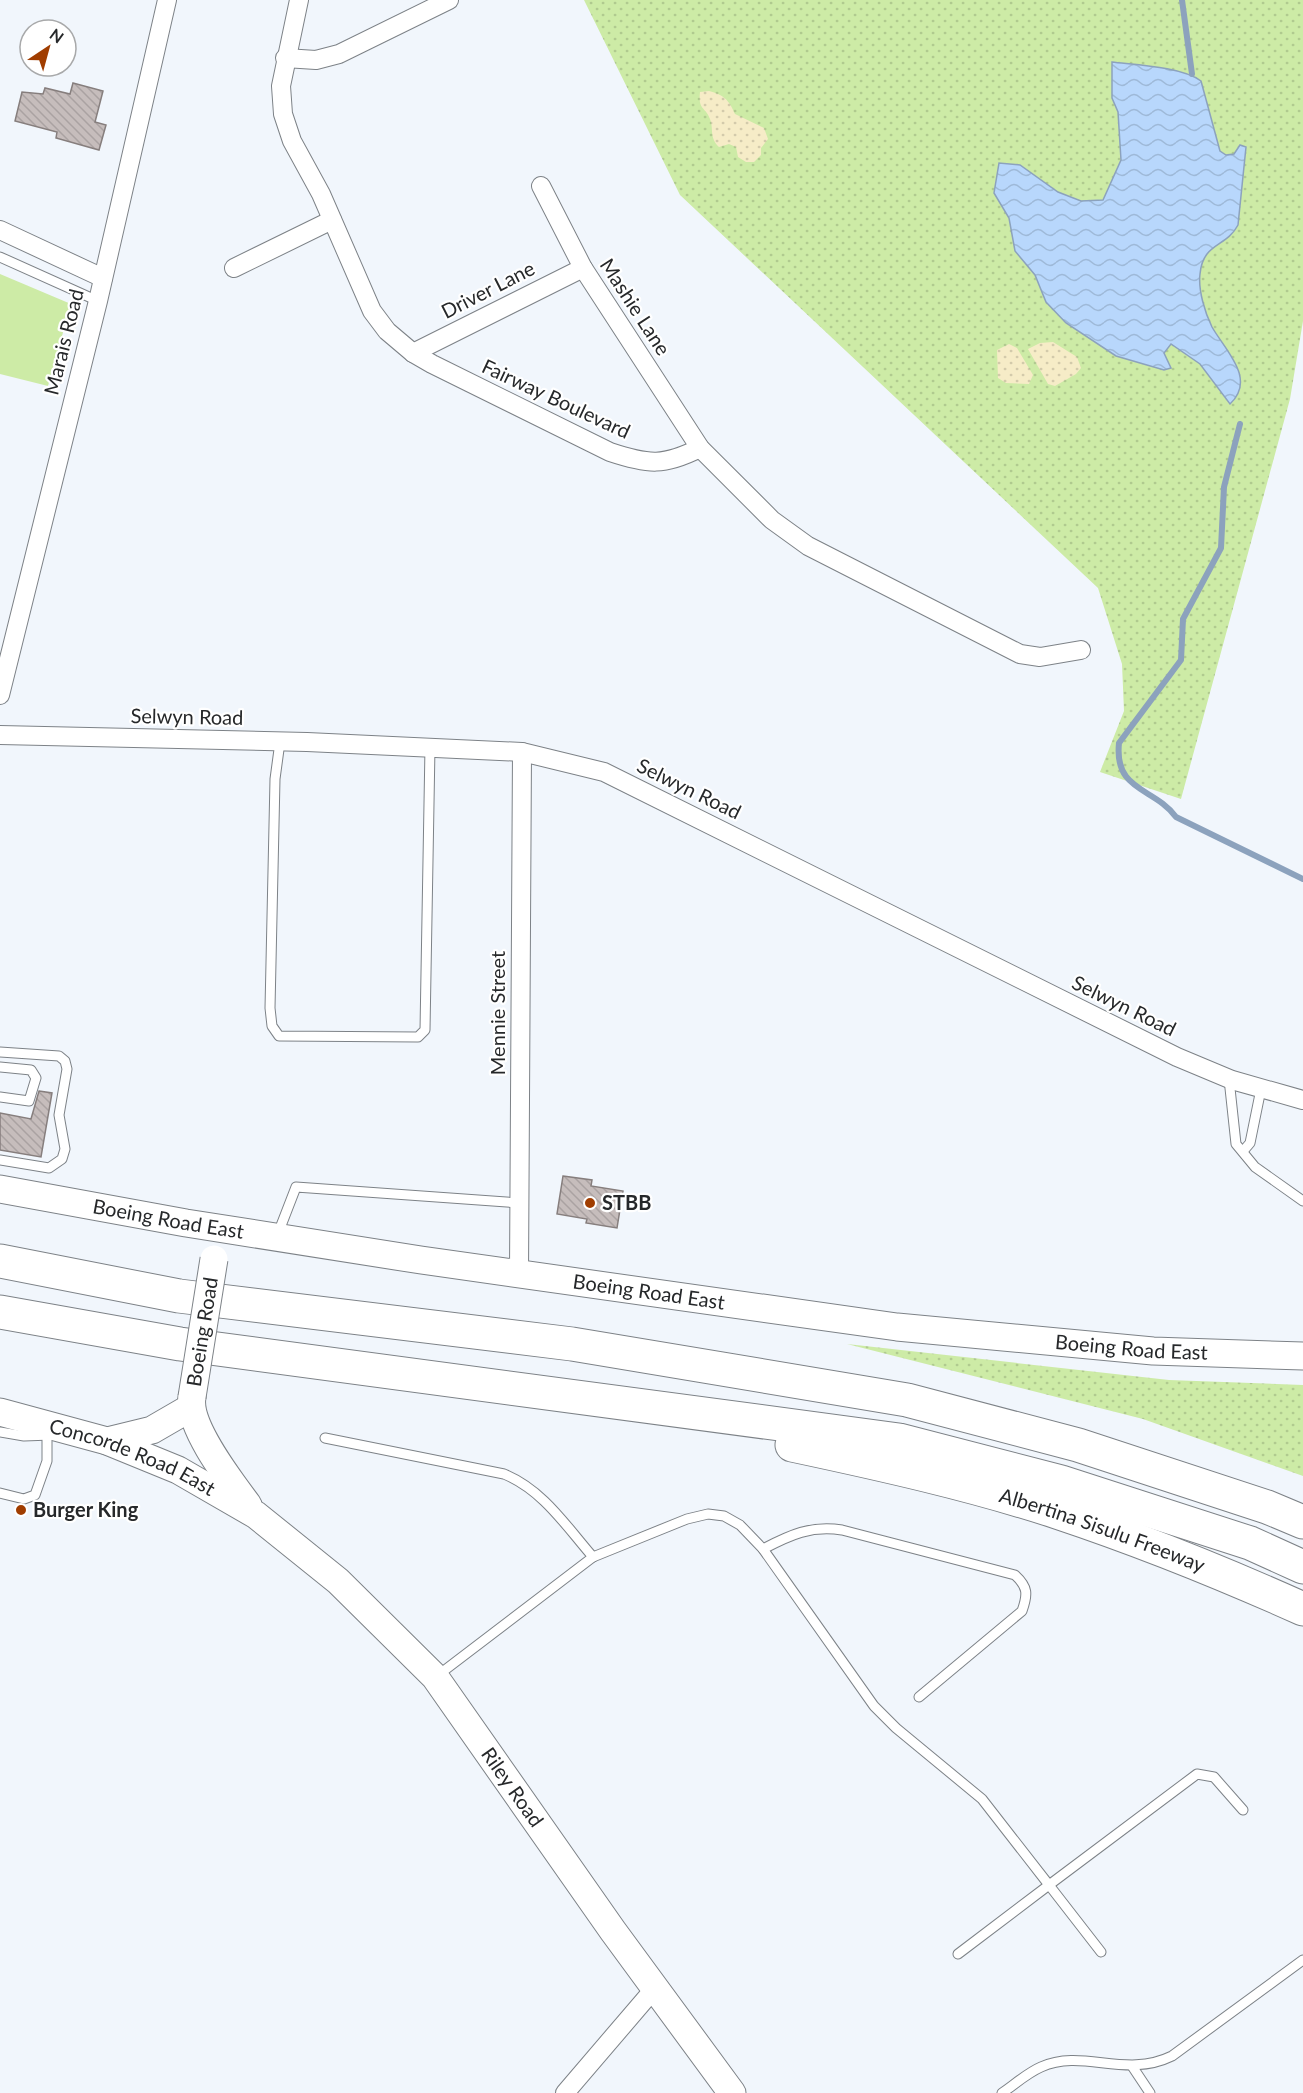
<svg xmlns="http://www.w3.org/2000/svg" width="1303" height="2093" viewBox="0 0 1303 2093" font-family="Lato,sans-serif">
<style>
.grass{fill:url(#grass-dots)}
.sand{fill:url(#sand-dots)}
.park{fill:#cdeba6}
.water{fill:url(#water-waves);stroke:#8ca2bd;stroke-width:1.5}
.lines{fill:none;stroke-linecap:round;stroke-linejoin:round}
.stream{stroke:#8ca2bd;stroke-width:6}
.building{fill:url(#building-back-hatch);stroke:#867e7d;stroke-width:1.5}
.lane-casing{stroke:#7d8287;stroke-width:11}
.street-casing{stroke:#7d8287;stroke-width:20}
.secondary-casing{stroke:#7d8287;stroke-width:29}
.highway-casing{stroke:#7d8287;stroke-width:35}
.lane{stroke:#fff;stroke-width:9}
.street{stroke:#fff;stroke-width:18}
.secondary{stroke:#fff;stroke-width:27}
.highway{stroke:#fff;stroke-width:33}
.secondary-bridge-casing{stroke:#7d8287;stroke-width:29;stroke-linecap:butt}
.secondary-bridge{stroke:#fff;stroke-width:27}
.poi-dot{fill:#a03d00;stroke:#fff;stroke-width:2}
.labels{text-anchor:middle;stroke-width:4.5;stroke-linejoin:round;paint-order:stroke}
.street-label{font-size:20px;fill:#26282a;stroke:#fff}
.poi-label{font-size:20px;font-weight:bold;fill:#26282a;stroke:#fff;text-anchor:start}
</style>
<defs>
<pattern id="grass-dots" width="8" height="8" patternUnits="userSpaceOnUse" patternTransform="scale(1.5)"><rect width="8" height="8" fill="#cdeba6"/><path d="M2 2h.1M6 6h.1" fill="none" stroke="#b0ca8f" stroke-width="1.8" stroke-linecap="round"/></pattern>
<pattern id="sand-dots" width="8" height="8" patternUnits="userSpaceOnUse" patternTransform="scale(1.5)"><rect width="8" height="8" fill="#f6ecc7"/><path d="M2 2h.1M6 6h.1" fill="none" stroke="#d3caab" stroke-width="1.8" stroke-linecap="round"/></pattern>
<pattern id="water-waves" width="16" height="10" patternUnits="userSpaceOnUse" patternTransform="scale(1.5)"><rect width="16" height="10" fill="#b8d7fc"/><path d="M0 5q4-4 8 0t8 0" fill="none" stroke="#9eb9d8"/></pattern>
<pattern id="building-back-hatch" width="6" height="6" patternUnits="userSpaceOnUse" patternTransform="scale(1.5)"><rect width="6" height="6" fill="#c6bdbc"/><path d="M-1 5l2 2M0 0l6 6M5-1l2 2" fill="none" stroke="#aaa2a2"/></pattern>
</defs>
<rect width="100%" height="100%" fill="#f1f6fc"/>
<g class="grass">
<polygon points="584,0 1303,0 1303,321 1290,399 1181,799 1100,772 1124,711 1122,664 1098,588 680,195"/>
<polygon points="847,1344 1169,1380 1303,1385 1303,1476 1143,1419"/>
</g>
<g class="sand">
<path d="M709,91C724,95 729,100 735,114L764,128L768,139L761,148V155L754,162H746L738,157L736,147L729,144L719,147C709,137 714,130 710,119C705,106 698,111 700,92Z"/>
<polygon points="1053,342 1077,357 1081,368 1076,374 1055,386 1048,384 1028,349 1040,343"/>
<polygon points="1009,344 1017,348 1033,375 1029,384 1006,383 998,378 997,350"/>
</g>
<polygon class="park" points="0,274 71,304 48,386 0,374"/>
<path class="water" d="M1112,62C1137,65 1182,67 1201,81L1220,151L1226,155L1234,154L1240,145L1246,147L1238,225C1226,248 1203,242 1200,274C1198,290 1205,313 1212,327C1225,350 1257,379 1230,404L1200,364L1171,344L1164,353L1171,368L1164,370L1116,356L1066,323L1046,302L1035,275L1015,251L1009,218L994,193L999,163L1020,165L1058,192L1081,201L1103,200L1121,160L1118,112L1112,98Z"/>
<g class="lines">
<g class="stream">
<polyline points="1182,0 1192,74"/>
<path d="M1240,424L1224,487L1221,548L1183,619L1181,660L1119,743C1114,792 1154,787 1176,817L1303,879"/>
</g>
</g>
<g class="building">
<polygon points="73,83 103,91 95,122 106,125 99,150 56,138 57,132 15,121 22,92 43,94 45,88 70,94"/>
<polygon points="39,1091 52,1093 41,1157 0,1150 0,1113 31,1119"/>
<polygon points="563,1176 592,1180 591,1186 623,1191 617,1228 586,1223 587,1219 557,1214"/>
</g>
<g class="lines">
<defs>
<g id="lane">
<polyline points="0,257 98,301"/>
<polyline points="280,742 275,779 270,1008 272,1026 279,1036 418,1037 425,1030 430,747"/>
<polyline points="0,1052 59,1056 65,1061 67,1069 59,1115 65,1149 62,1159 49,1168 0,1160"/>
<polyline points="0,1067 31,1070 36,1078 29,1101 0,1097"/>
<polyline points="1229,1079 1236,1144 1255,1167 1303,1201"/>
<polyline points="1244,1150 1250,1143 1261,1089"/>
<polyline points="277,1236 296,1187 519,1203"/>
<polyline points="0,1432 24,1436 51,1435"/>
<path d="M325,1438L504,1474C543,1490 566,1526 593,1557"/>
<polyline points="0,1493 24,1499 35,1495 47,1461 47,1436"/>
<path d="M763,1549C790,1535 811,1525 842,1530L1015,1575C1028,1587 1028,1594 1022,1611L919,1697"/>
<polyline points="437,1676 593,1557 687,1519 708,1514 724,1516 740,1525 763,1549 874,1706 896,1728 982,1799 1049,1885 1197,1774 1214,1777 1243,1810"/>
<polyline points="958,1954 1049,1885 1101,1952"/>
<polyline points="1132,2066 1150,2093"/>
<path d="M1002,2093C1014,2085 1027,2073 1041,2067C1083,2048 1125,2079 1172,2056L1303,1960"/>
</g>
<g id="street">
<path d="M299,0L281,86L283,114L292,141L321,194L372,311L387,331L413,353L432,364L610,452C649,465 664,466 700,448"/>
<polyline points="285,58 316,60 339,54 449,0"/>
<polyline points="541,186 583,268 700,448 772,520 808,546 1020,654 1040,657 1081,650"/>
<polyline points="0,230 103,278"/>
<polyline points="234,268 332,220"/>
<polyline points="413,353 583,268"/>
<polyline points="0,695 98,301 167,0"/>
<polyline points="0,735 307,742 522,752 604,772 1177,1057 1232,1080 1303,1100"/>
<polyline points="519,1274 522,752"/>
<polyline points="565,2093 654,1989"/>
</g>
<g id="secondary">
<path id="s1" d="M0,1189L186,1223L421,1260L897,1327L1153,1351L1303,1356"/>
<path d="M192,1397C187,1426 231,1482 248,1505"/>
<path id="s2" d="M0,1412L107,1441L178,1470L256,1515L338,1581L435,1677L613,1931L732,2093"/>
<polyline points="107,1441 152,1430 190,1408"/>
</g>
<g id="highway">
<polyline points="0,1261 179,1296 572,1344 907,1400 1078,1445 1267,1507 1303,1522"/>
<polyline points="0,1312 180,1344 899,1440 1061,1482 1250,1543 1303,1567"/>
<path id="s3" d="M792,1445C881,1464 971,1484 1057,1512C1141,1540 1223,1573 1303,1609"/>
</g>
</defs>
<use href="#lane" class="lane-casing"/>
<use href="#street" class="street-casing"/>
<use href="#secondary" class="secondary-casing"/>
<use href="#highway" class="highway-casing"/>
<use href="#lane" class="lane"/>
<use href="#street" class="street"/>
<use href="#secondary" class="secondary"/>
<use href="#highway" class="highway"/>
<defs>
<g id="secondary-bridge">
<path id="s4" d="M192,1397L214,1259"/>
</g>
</defs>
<use href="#secondary-bridge" class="secondary-bridge-casing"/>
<use href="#secondary-bridge" class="secondary-bridge"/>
</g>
<g class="poi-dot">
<circle cx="590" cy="1203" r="6"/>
<circle cx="21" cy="1510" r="6"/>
</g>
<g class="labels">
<g class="street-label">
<text transform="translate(488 290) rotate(-27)" y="7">Driver Lane</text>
<text transform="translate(635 307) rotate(57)" y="7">Mashie Lane</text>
<text transform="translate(64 342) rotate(-76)" y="7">Marais Road</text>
<text transform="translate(556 399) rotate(25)" y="7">Fairway Boulevard</text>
<text transform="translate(187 717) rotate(1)" y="7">Selwyn Road</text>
<text transform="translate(689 789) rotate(26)" y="7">Selwyn Road</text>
<text transform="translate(1124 1006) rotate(26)" y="7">Selwyn Road</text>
<text transform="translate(498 1013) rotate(-90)" y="7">Mennie Street</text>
<text dy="7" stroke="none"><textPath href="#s1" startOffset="171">Boeing Road East</textPath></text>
<text dy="7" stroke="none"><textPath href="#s1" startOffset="657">Boeing Road East</textPath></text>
<text dy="7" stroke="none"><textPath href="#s4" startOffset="66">Boeing Road</textPath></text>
<text dy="7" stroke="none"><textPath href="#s1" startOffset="1143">Boeing Road East</textPath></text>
<text dy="7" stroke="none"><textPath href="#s2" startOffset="140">Concorde Road East</textPath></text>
<text dy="7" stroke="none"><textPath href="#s3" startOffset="322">Albertina Sisulu Freeway</textPath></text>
<text dy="7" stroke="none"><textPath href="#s2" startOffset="654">Riley Road</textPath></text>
</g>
<g class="poi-label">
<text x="602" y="1210">STBB</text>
<text x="33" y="1517">Burger King</text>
</g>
</g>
<g transform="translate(48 48) rotate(36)"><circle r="28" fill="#ffffff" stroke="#a8a9aa" stroke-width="1.5"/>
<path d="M0-4.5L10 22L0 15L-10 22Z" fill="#a03d00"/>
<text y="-9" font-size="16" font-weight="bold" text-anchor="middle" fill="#26282a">N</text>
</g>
</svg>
